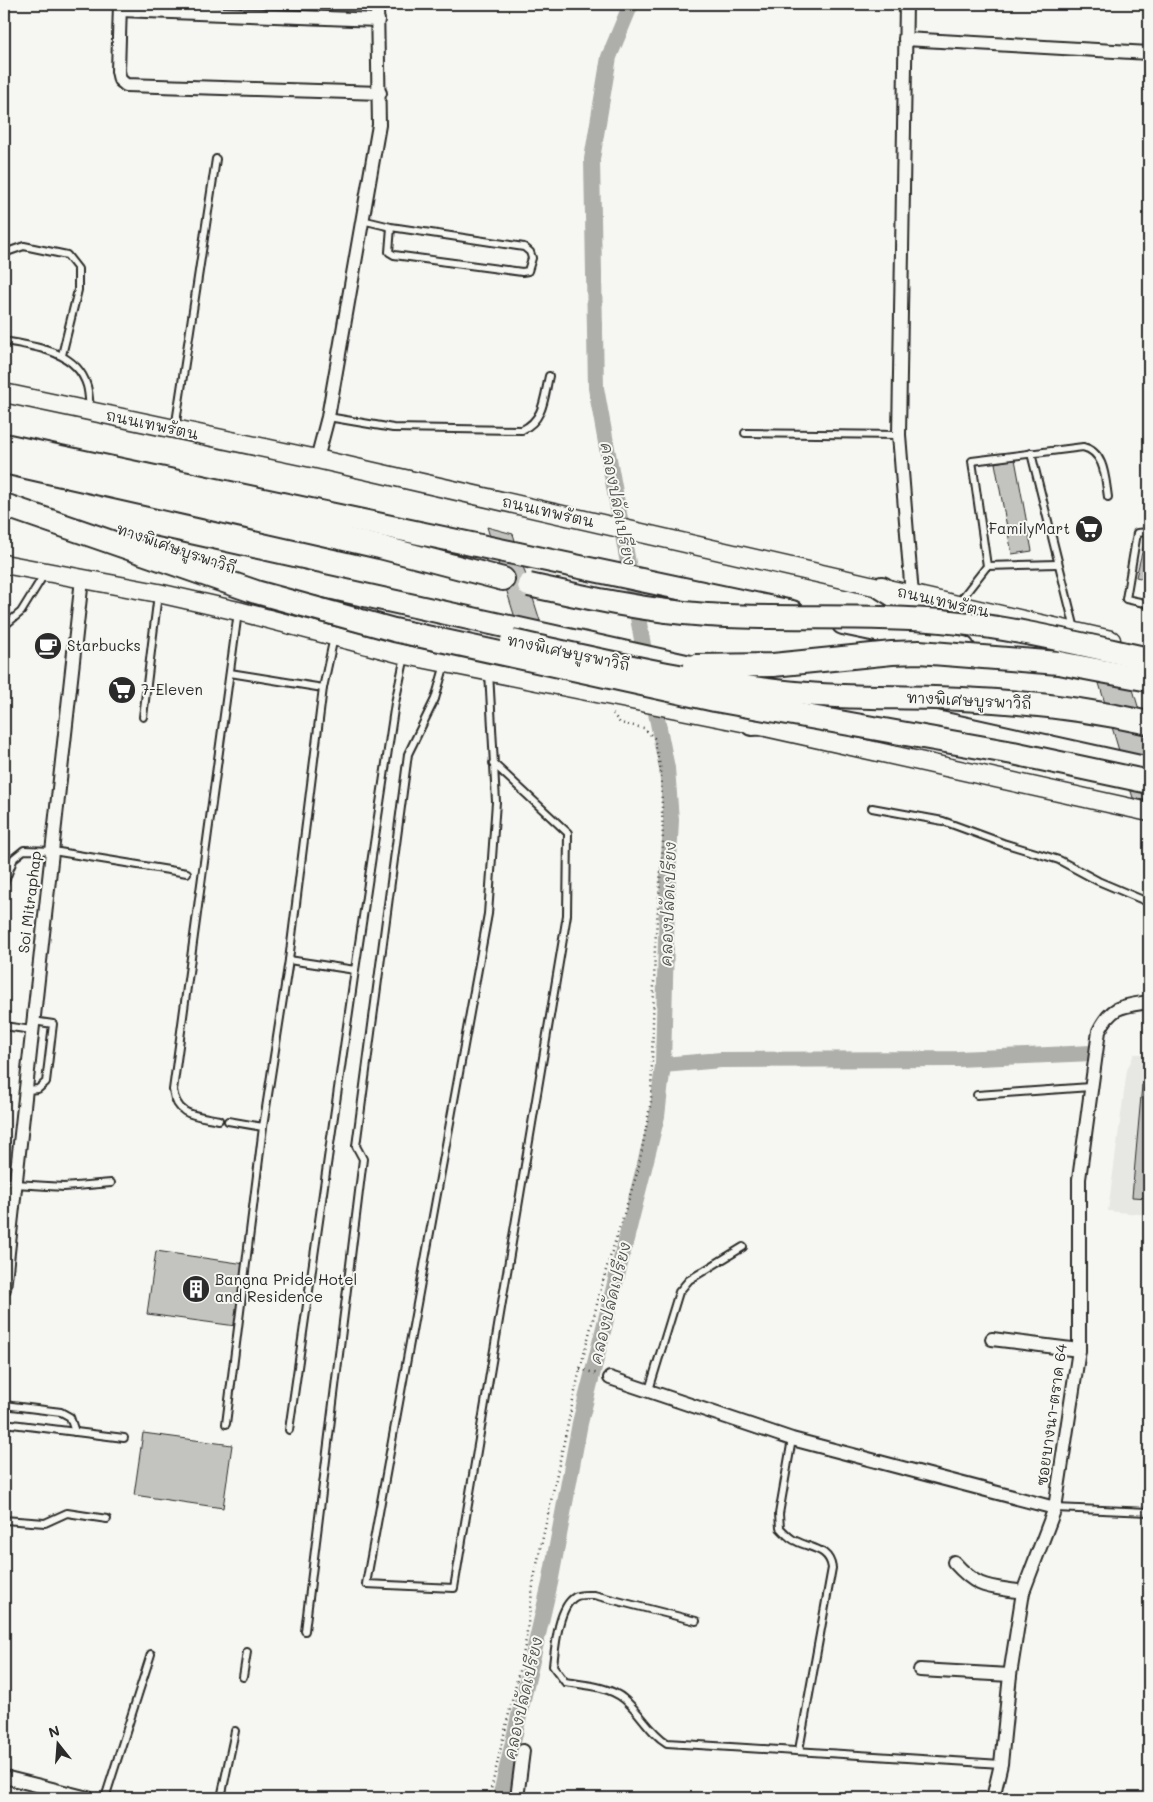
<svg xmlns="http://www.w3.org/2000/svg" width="1153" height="1802" viewBox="0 0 1153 1802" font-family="Mali,'Playpen Sans Thai',sans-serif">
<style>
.built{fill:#e7e7e3}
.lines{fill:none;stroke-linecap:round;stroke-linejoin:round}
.canal{stroke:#aeaeab;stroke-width:16}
.building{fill:#c3c3c0;stroke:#2b2b2b}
.lane-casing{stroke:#2b2b2b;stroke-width:10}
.street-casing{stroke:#2b2b2b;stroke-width:16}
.secondary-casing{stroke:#2b2b2b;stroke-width:21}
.highway-casing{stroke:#2b2b2b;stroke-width:26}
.path{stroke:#2b2b2b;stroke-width:2.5;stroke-dasharray:1 4;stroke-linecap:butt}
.lane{stroke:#f6f6f2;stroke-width:6}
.street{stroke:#f6f6f2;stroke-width:12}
.secondary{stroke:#f6f6f2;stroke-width:18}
.highway{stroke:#f6f6f2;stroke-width:22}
.highway-bridge-casing{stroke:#2b2b2b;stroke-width:26;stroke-linecap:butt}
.highway-bridge{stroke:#f6f6f2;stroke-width:22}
.labels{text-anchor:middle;stroke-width:4;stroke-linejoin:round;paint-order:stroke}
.street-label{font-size:15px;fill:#2b2b2b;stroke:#f6f6f2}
.poi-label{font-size:15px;fill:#2b2b2b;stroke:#f6f6f2;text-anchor:start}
.water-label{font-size:16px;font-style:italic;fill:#525251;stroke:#f6f6f2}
</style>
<rect width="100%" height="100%" fill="#f6f6f2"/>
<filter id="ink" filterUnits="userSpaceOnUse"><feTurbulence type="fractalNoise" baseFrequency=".02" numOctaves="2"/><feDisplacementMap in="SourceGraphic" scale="10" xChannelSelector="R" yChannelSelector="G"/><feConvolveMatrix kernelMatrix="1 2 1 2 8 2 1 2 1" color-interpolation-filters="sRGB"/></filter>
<g filter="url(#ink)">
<polygon class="built" points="1134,1054 1149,1054 1149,1215 1108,1211 1127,1070"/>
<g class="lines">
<g class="canal">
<polyline points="631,4 609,57 592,159 596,388 647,667"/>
<polyline points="663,1065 721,1060 958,1059 1092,1053"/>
<polyline points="500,1798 550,1583 580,1423 657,1116 663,1065 667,899 671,820 667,768 652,693"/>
</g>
</g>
<g class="building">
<polygon points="1015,459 1032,551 1012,554 995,463"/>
<polygon points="487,527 513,534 546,640 520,634"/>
<polygon points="1145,540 1149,541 1149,580 1136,577"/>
<polygon points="1091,656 1125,662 1149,744 1149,801 1133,798"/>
<polygon points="1142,1085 1149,1085 1149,1198 1132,1197"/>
<polygon points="156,1251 245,1264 236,1326 147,1314"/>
<polygon points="143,1433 232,1445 223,1508 134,1495"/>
</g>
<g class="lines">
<defs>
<g id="lane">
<polyline points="362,220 391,227 524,247 530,252 532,258 528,271 522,272 394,255 389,252 391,227"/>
<polyline points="4,253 24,246 67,255 78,269 78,290 62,355"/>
<path d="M4,341C34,346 77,351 87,386C89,393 89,401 90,409"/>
<path d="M328,417L393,428L522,430C544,420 544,398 549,376"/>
<polyline points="175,429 216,159"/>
<polyline points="745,433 899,435"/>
<polyline points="1031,453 1075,629"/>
<polyline points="1149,532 1137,533 1126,599 1149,604"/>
<polyline points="987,566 1057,564"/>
<path d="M959,602L987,566L972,461L1083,447C1105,452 1105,478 1108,497"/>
<polyline points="4,626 21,612 45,573"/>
<polyline points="489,672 496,802 488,914 366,1584 454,1588 567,915 568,833 493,763"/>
<polyline points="230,673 323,688"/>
<polyline points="143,717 158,594"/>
<polyline points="872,808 943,821 1003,843 1059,860 1098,881 1143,900 1149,901"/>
<polyline points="4,884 14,858 24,850 53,851 187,873"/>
<polyline points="289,960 323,688 334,637"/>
<polyline points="4,1026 32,1030"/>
<polyline points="26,1090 38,1089 46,1082 53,1024 33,1021"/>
<polyline points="977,1095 1090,1087"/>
<path d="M219,1120C195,1115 177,1117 173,1090L238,612"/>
<polyline points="228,1121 263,1127 289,960 355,970 395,703 405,656"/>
<polyline points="15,1184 64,1187 111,1183"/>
<polyline points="649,1390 679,1292 689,1280 743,1247"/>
<polyline points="4,1405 61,1412 70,1417 75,1432"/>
<polyline points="4,1423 124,1438"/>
<polyline points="226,1424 263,1127"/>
<polyline points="289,1430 355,970"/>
<path d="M792,1439L779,1514L780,1528C785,1533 790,1539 796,1541C812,1549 829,1548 832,1568L799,1750"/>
<polyline points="1055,1508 1149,1512"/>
<polyline points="4,1520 45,1523 67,1513 107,1519"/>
<path d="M696,1621L594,1595C588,1595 579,1594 575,1597C558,1607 555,1648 553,1666L565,1682C583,1685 609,1686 624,1699C641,1713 649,1732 667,1743L1001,1764"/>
<polyline points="305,1631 363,1159 356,1146 408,754 435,699 445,664"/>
<polyline points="243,1677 247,1652"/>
<polyline points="105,1798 151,1654"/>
<polyline points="221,1798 235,1731"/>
</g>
<g id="street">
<polyline points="120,4 118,71 120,80 126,85 380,93"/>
<polyline points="906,4 899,435 912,595"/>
<polyline points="120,10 378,20"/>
<polyline points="905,39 1149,53"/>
<polyline points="317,459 328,417 379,125 377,4"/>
<polyline points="4,1289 82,579"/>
<polyline points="992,1339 1079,1350"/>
<polyline points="610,1378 792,1439 1055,1508"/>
<path d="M954,1562C979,1590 988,1586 1023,1592"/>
<polyline points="920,1670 1010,1675"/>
<polyline points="4,1777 88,1798"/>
<polyline points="517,1798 523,1751"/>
<path d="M993,1798L1001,1764L1010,1675L1023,1592L1055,1508L1079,1350V1179L1099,1031C1112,1005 1123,1006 1149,1002"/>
</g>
<g id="secondary">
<polyline points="4,393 317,459 1111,640"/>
<polyline points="4,564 158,593 238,611 406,655 752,724 1149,812"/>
</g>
<g id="highway">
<polyline points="4,445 792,612"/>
<polyline points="4,462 380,547 503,579"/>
<polyline points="152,548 704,670"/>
<polyline points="882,588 939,624"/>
<polyline points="843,623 963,648"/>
<polyline points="845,702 1149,769"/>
<polyline points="752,724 808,721"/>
</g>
</defs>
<use href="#lane" class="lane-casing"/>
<use href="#street" class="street-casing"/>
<use href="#secondary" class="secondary-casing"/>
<use href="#highway" class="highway-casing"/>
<g class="path">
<polyline points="580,1369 598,1374"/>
<polyline points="489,1798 525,1646 534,1578 580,1369 606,1270 638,1170 651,1101 655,946 663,844 661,771 654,738 644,728 620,723 613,714"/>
</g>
<use href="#lane" class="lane"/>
<use href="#street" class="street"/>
<use href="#secondary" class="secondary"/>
<use href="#highway" class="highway"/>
<defs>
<g id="highway-bridge">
<polyline points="4,505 256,592 394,630 715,700 1013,753 1149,782"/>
<path d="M529,585C588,598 647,611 707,615C785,620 863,614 941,621C1012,627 1080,644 1149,659"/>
<path d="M512,641C605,661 700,684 795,693C851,699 906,696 962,699C1025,702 1087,709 1149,723"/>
<polyline points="695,666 773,665 892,653 919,652 1059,663 1149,680"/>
</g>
</defs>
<use href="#highway-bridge" class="highway-bridge-casing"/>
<use href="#highway-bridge" class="highway-bridge"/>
</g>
</g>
<defs>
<symbol id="supermarket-disc" viewBox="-11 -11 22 22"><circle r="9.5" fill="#2b2b2b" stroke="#f6f6f2"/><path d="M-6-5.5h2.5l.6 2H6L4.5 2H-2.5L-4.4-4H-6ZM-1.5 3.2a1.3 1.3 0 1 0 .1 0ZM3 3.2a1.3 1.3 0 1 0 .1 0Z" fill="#fff"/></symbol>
<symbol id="cafe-disc" viewBox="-11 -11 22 22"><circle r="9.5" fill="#2b2b2b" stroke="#f6f6f2"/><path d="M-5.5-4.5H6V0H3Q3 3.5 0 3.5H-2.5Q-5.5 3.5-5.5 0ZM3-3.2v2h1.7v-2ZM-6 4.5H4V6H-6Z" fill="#fff"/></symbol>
<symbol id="building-disc" viewBox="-11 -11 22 22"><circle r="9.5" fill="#2b2b2b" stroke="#f6f6f2"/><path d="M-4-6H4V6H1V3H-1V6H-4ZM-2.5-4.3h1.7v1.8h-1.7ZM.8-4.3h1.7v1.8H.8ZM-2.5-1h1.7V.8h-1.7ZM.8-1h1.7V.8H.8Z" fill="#fff"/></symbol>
</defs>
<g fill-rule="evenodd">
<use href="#supermarket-disc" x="1073" y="513" width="32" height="32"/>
<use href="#cafe-disc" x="32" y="630" width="32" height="32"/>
<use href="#supermarket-disc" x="106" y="674" width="32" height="32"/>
<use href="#building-disc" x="180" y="1273" width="32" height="32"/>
</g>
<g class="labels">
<g class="street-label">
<text transform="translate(152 425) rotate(12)" y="5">ถนนเทพรัตน</text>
<text transform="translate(548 512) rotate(13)" y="5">ถนนเทพรัตน</text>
<text transform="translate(176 549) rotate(19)" y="5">ทางพิเศษบูรพาวิถี</text>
<text transform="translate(943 602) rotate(13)" y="5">ถนนเทพรัตน</text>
<text transform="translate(568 653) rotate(12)" y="5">ทางพิเศษบูรพาวิถี</text>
<text transform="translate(969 701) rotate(3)" y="5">ทางพิเศษบูรพาวิถี</text>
<text transform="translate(30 902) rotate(-83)" y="5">Soi Mitraphap</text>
<text transform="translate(1052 1415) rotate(-82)" y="5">ซอยบางนา-ตราด 64</text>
</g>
<g class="poi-label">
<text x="1070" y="534" text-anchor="end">FamilyMart</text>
<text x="67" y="651">Starbucks</text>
<text x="141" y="695">7-Eleven</text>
<text x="215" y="1285">Bangna Pride Hotel<tspan x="215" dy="17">and Residence</tspan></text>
</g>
<g class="water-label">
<text transform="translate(618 504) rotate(79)" y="6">คลองปลัดเปรียง</text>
<text transform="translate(668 904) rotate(-88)" y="6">คลองปลัดเปรียง</text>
<text transform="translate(610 1303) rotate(-76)" y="6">คลองปลัดเปรียง</text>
<text transform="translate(523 1698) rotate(-77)" y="6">คลองปลัดเปรียง</text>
</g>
</g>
<rect width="1153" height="1802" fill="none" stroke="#f6f6f2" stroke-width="20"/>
<rect x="10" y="10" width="1133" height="1782" fill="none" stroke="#2b2b2b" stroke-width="2" filter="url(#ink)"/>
<g transform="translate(58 1744) rotate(343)" stroke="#f6f6f2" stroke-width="4" paint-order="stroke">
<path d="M0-4L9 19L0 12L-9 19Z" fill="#2b2b2b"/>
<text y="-8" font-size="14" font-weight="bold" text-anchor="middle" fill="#2b2b2b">N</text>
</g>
</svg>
